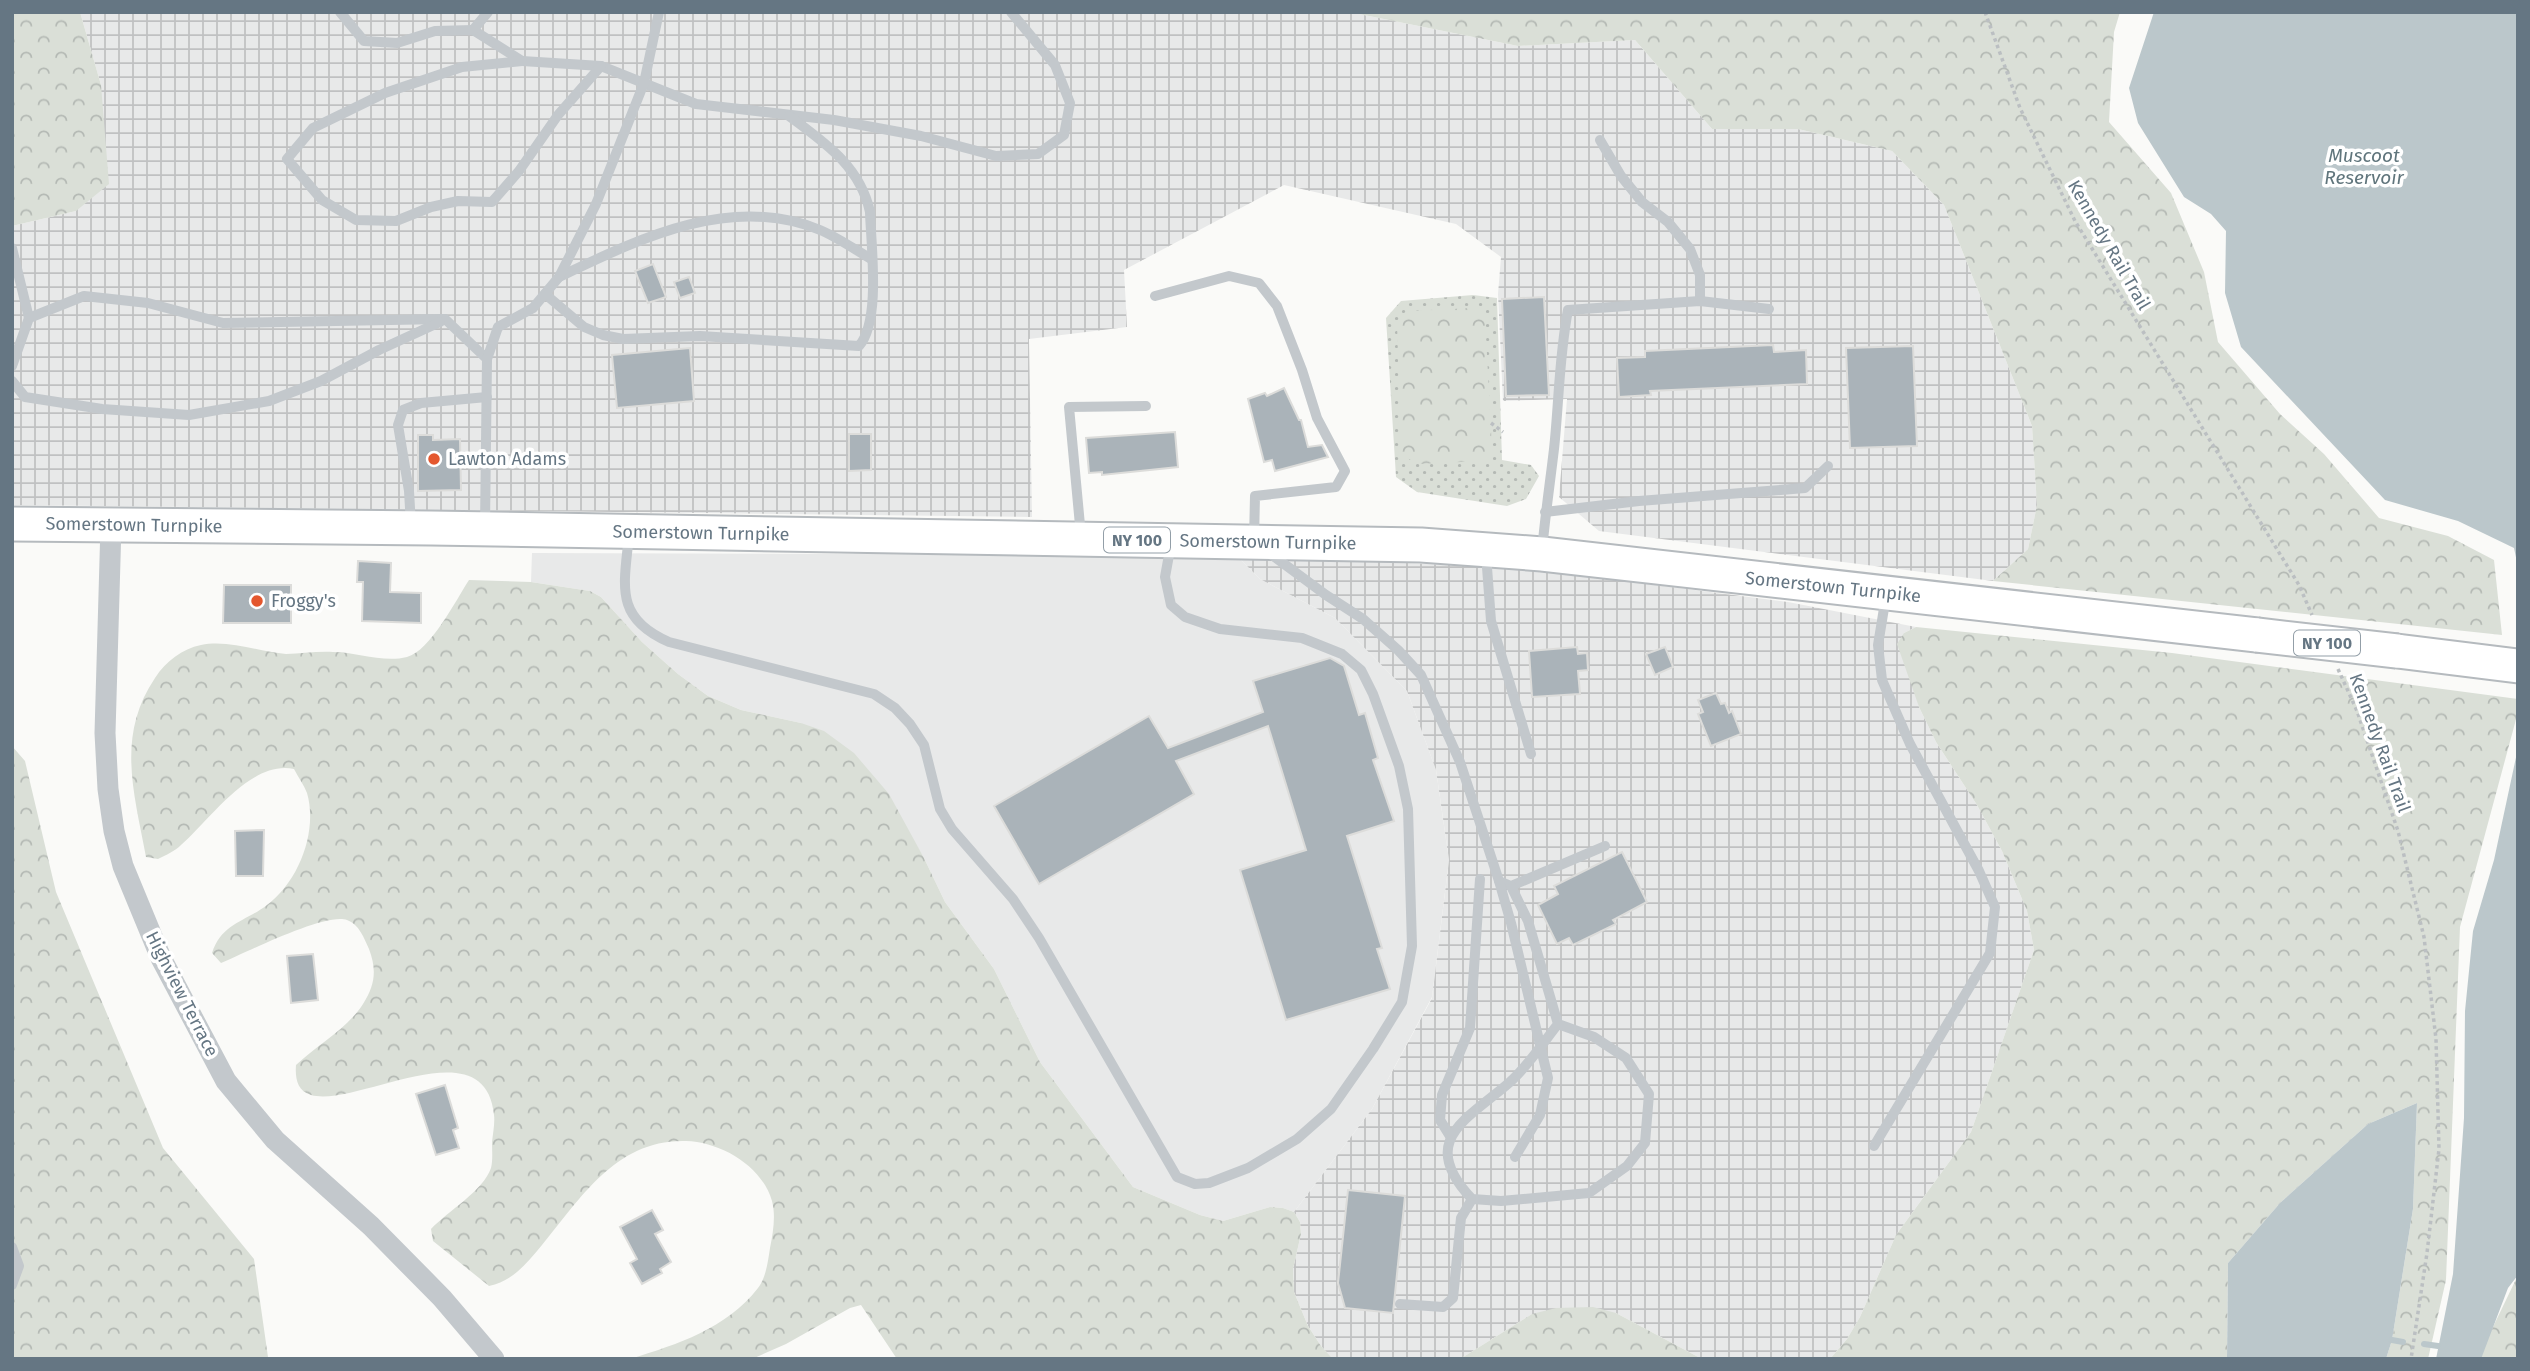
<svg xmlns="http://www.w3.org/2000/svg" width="2530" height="1371" viewBox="0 0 2530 1371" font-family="'Fira Sans',sans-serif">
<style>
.built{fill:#e8e9e9}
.industrial{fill:url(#industrial-grid)}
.grass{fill:url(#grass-dots)}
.forest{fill:url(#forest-crowns)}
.water{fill:#bbc7cb}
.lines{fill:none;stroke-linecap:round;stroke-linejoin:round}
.stream{stroke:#bbc7cb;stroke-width:6}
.building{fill:#aab3b9;stroke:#dcdcda;stroke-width:2}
.primary-casing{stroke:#b5babe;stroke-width:37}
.path{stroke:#bbbfc2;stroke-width:3.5;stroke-dasharray:3.5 3.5;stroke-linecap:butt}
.service{stroke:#c3c8cc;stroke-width:10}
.minor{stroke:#c3c8cc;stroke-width:21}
.primary{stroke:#fff;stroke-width:33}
.primary-bridge-casing{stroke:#b5babe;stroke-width:37;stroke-linecap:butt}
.primary-bridge{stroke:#fff;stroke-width:33}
.poi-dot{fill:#e4572e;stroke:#fff;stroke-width:2.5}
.labels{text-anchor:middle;stroke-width:7;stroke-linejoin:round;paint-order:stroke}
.shield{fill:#fff;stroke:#939fa8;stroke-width:2}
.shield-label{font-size:16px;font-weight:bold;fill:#657683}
.street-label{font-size:18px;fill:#657683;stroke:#fff}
.poi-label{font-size:18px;fill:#657683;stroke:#fff;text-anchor:start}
.water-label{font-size:19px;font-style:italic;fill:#60757c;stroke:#fff}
</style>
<defs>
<pattern id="industrial-grid" width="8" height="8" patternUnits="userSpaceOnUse" patternTransform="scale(1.75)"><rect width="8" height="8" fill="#e8e9e9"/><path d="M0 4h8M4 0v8" fill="none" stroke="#c0c1c2"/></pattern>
<pattern id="grass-dots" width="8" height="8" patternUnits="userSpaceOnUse" patternTransform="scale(1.75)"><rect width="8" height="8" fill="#dadfd7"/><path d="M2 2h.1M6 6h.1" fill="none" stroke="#b4b9b4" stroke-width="1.8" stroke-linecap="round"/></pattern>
<pattern id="forest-crowns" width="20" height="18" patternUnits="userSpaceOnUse" patternTransform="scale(1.75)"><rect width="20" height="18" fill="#dadfd7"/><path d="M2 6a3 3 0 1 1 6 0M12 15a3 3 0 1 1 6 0" fill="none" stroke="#b4b9b4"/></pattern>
</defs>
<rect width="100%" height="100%" fill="#fafaf8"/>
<polygon class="built" points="532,553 1236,555 1260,579 1335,618 1407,691 1436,770 1449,860 1432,997 1372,1109 1294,1212 1283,1208 1270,1207 1223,1221 1200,1215 1133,1187 1040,1062 994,969 945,902 924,858 912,838 801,723 741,710 708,696 678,674 642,642 601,597 590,591 531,582"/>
<g class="industrial">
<polygon points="80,12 1359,12 1359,14 1518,46 1635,40 1712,129 1798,129 1892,151 1944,205 2032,426 2037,505 2028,549 1993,581 1599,531 1559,497 1567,399 1503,401 1498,294 1501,257 1456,224 1284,185 1124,270 1127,327 1029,339 1032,517 12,505 12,226 76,211 101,85"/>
<polygon points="1236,555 1531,569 1788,602 1916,627 1904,633 1919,707 1936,742 1977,805 2002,851 2027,911 2034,950 1971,1132 1896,1235 1860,1317 1847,1339 1830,1359 1702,1359 1616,1313 1532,1314 1460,1359 1333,1359 1321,1346 1308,1326 1294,1292 1293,1269 1301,1234 1300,1222 1294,1212 1372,1109 1432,998 1449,860 1436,770 1407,691 1335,618 1260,579"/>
</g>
<polygon class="grass" points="1473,295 1497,298 1502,460 1531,465 1539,476 1526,499 1507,506 1417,492 1396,477 1386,318 1401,301"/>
<g class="forest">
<polygon points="12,12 80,12 101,85 109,184 76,211 12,226"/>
<polygon points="1359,12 2120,12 2114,32 2109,122 2171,193 2204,272 2218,342 2280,414 2324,454 2379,518 2448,536 2494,560 2502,635 1993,581 2028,549 2037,505 2032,426 1944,205 1892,151 1798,129 1712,129 1635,40 1518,46 1359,14"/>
<polygon points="1474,308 1485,317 1492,450 1483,461 1416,464 1401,453 1397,322 1406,311"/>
<path d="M469,580L531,582L590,591L601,597L642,642L678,674L708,696L741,710L801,723L824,731L854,753L889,794L924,858L945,902L994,969L1040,1062L1133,1187L1200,1215L1223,1221L1270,1207L1283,1208L1294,1212L1300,1222L1301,1234L1293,1269L1294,1292L1308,1326L1321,1346L1333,1359H897L861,1305L850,1308L786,1344L752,1359H630C678,1344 726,1329 758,1288C766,1278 768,1261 770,1248C773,1233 776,1216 772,1201C762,1166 721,1142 686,1141C616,1139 581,1198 542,1245C526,1264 513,1281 489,1286L433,1241L431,1229C448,1211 483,1191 491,1168C493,1160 492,1150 492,1142C493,1133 495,1123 494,1115C485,1025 357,1108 311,1095C297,1091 295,1078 296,1065C317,1045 347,1029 363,1004C375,985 377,970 369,949C364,938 359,924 347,920C326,912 245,953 221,963L212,953C222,923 245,922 267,905C299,881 318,831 307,793C304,785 298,777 294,769C250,760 210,820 181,845C175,851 166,855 158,859L146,857C134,792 116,736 155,678C166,661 182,649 201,645C228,639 259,652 286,654C301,654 317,651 333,652C357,652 383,663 407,657C430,651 456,600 469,580Z"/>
<polygon points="1916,627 2172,653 2518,699 2518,712 2460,927 2446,1280 2428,1359 2386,1359 2392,1340 2413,1209 2417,1103 2368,1124 2280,1203 2228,1263 2227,1359 1830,1359 1847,1339 1860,1317 1896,1235 1971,1132 2034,950 2027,911 2002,851 1977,805 1936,742 1919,707 1897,644 1904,633"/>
<polygon points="12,746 25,761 56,892 163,1148 254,1259 268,1357 12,1359"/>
<polygon points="2518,1275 2518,1359 2479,1359 2480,1354"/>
<polygon points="1593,1307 1616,1313 1702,1359 1460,1359 1532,1314 1556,1308"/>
</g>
<g class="water">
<polygon points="2154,12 2518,12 2518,567 2514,548 2458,521 2385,500 2241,347 2225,293 2226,231 2211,214 2184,197 2138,123 2129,88"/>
<polygon points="2518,748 2518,1275 2508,1288 2481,1359 2436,1359 2453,1274 2464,1118 2465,1011 2473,931 2494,860"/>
<polygon points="2417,1103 2413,1209 2392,1340 2386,1359 2227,1359 2228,1263 2280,1203 2368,1124"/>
</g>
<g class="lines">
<g class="stream">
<polyline points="2392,1340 2403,1342"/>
<polyline points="2424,1344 2438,1346"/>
</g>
</g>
<g class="building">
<polygon points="653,264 666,297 648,303 635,271"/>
<polygon points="689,277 695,293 680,298 674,282"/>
<polygon points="1544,297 1549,395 1506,396 1502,299"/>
<polygon points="1773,345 1774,352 1806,350 1807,384 1650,391 1651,395 1619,397 1617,358 1645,357 1645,351"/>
<polygon points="1913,346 1917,446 1850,448 1846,348"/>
<polygon points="690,348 694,401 617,408 612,355"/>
<polygon points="1284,388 1299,420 1301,420 1308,447 1322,445 1328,457 1275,471 1272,460 1264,462 1248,399 1265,393 1267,396"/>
<polygon points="1175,432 1178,467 1102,475 1102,472 1089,473 1086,438"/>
<polygon points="849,434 871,434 871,470 849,471"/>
<polygon points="418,435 433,435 433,440 460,439 461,490 418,491"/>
<polygon points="358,561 391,563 390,592 421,593 421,623 362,621 363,582 357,582"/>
<polygon points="224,585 291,585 291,623 223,623"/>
<polygon points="1577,647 1578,654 1587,653 1588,670 1578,671 1580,694 1532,697 1529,651"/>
<polygon points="1665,647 1673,667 1655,675 1646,654"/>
<polygon points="1330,658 1344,666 1359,715 1365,713 1378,758 1373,760 1394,821 1347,836 1382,948 1377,949 1390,989 1286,1020 1240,870 1306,850 1268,726 1176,761 1194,794 1039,884 994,806 1149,716 1168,748 1263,712 1253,681"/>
<polygon points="1716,693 1721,704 1725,703 1729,713 1732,711 1741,734 1711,746 1698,714 1703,712 1698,700"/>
<polygon points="264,830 263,876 236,876 235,831"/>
<polygon points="1622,852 1647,902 1613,920 1616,924 1573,945 1569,938 1557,944 1538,905 1558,894 1554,886"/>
<polygon points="313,954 318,1000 291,1003 287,956"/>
<polygon points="445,1085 458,1128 453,1130 459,1148 436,1155 416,1094"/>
<polygon points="1348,1190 1405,1196 1393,1313 1345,1308 1338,1283"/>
<polygon points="652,1210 663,1230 655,1234 671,1262 660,1269 662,1273 642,1284 630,1263 637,1259 620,1227"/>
</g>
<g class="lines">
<defs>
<g id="primary">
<polyline points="12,524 431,528 1421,545 1542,554 2257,635"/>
<polyline points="2397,651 2518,666"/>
</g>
</defs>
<use href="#primary" class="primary-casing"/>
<g class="path">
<polyline points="1985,12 2020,108 2075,221 2299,585 2312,615"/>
<polyline points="1491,423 1503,432"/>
<polyline points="2338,669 2357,711 2398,831 2424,937 2436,1039 2439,1149 2427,1253 2411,1359"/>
</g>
<g class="service">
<polyline points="340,12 364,41 397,43 435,31 473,30 522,61 601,66 696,104 834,120 921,136 996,156 1038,154 1064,135 1070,103 1055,65 1011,12"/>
<polyline points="473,30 488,12"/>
<polyline points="522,61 462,67 385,93 313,128 287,159 322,200 356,220 396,221 431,207 458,201 492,202 519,171 558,115 601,66"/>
<polyline points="1600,140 1621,176 1642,202 1668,222 1690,249 1700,275 1700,301"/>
<polyline points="12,248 29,318"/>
<path d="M559,277C639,239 731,193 820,230C837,237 854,249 871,259"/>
<path d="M545,294L584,327L603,335L623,339L700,336L859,346C881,321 871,246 870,212C860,166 825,143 789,116"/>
<polyline points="1155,296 1229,276 1259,283 1277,306 1302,370 1317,418 1345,471 1336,487 1255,496 1254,540"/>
<polyline points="12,366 29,318 84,296 148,303 223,323 445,319 487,359"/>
<polyline points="12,381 25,397 102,409 189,415 269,401 321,381 379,350 440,322"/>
<polyline points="1545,512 1639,501 1805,488 1828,466"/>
<polyline points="411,525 409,491 398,425 403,410 421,403 487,397"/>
<polyline points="485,526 487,359 498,327 533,308 559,277 596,204 644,83 659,12"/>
<path d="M629,535C624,586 614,618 669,642L874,694L895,708L910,724L924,745L940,809L952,829L1013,899L1039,938L1177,1177L1195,1184L1209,1183L1248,1168L1297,1139L1331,1109L1373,1049L1402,1002L1412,946L1408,809L1399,766L1373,694L1361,670L1342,654L1302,638L1220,629L1185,617L1171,605L1165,577L1171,544"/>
<polyline points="1081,536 1069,407 1146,406"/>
<path d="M1542,551C1545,517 1550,483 1554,449C1559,403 1559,356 1568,310L1700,301L1769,309"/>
<polyline points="1268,552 1326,595 1363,619 1398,650 1421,675 1460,762 1499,881 1511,886 1605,846"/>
<polyline points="1486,554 1491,621 1531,754"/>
<polyline points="1499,881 1511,923 1548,1078 1540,1115 1515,1157"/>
<path d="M1511,886L1528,921L1558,1024C1543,1043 1528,1066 1510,1082C1468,1119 1416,1140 1472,1199L1501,1201L1589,1193L1627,1166L1645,1143L1649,1094L1626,1058L1594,1037L1558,1024"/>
<polyline points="1450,1136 1440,1120 1442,1095 1470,1028 1480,879"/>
<polyline points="1874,1146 1990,953 1995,907 1979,871 1910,744 1882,680 1878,645 1886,596"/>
<polyline points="12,1247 19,1266 12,1285"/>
<polyline points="1400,1304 1443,1307 1453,1298 1461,1218 1472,1199"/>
</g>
<polyline class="minor" points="111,525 105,733 108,789 114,831 123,866 161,958 226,1081 275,1140 371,1226 442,1298 494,1359"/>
<use href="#primary" class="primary"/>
<defs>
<polyline id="primary-bridge" points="2257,635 2397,651"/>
</defs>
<use href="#primary-bridge" class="primary-bridge-casing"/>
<use href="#primary-bridge" class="primary-bridge"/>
</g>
<g class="poi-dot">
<circle cx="434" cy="459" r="7"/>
<circle cx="257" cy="601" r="7"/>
</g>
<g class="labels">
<g class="shield">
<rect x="1104" y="527.5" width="66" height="25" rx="5"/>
<rect x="2294" y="630.5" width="66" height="25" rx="5"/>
</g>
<g class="shield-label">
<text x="1137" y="546">NY 100</text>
<text x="2327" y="649">NY 100</text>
</g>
<g class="street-label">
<text transform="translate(2109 245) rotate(60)" y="6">Kennedy Rail Trail</text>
<text transform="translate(134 525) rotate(1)" y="6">Somerstown Turnpike</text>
<text transform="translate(701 533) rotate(1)" y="6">Somerstown Turnpike</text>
<text transform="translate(1268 542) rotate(1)" y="6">Somerstown Turnpike</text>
<text transform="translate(1833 587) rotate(6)" y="6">Somerstown Turnpike</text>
<text transform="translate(2380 743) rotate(70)" y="6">Kennedy Rail Trail</text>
<text transform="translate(182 994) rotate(63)" y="6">Highview Terrace</text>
</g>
<g class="poi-label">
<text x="448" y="465">Lawton Adams</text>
<text x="271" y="607">Froggy's</text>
</g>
<g class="water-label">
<text x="2364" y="162">Muscoot<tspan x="2364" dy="22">Reservoir</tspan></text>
</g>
</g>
<rect width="2530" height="1371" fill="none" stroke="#657683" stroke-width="28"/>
</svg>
